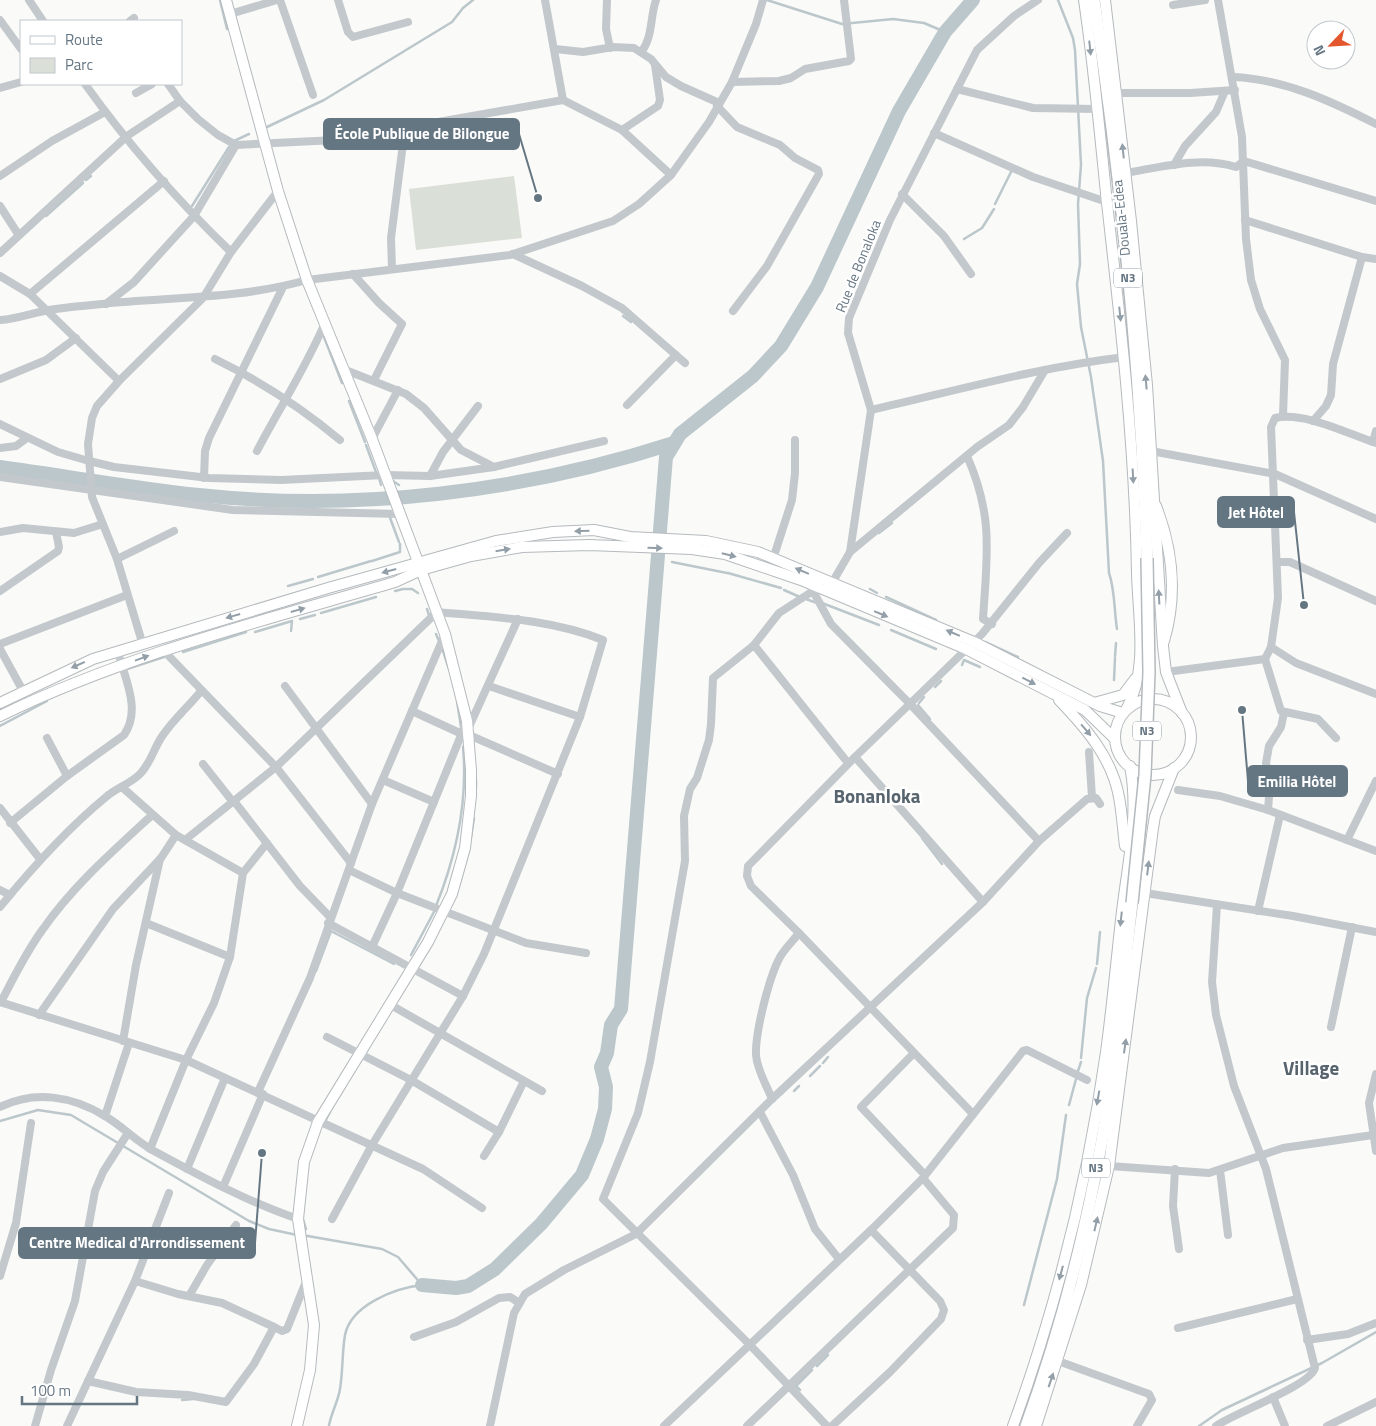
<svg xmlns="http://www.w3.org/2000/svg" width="1376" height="1426" viewBox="0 0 1376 1426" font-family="'Titillium Web',sans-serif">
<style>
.green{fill:#dadfd7}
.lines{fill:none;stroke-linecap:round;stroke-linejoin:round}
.stream{stroke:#bbc7cb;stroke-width:2.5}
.river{stroke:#bbc7cb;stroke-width:14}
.major-casing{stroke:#b5babe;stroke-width:12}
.highway-casing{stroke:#b4b9bd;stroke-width:14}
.minor{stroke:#c3c8cc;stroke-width:8}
.major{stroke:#fff;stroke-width:10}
.highway{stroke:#fff;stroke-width:11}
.highway-bridge-casing{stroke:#b4b9bd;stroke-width:14;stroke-linecap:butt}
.highway-bridge{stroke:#fff;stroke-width:11}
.oneway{fill:#939fa8}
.labels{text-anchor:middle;stroke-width:5;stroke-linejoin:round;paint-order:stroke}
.shield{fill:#fff;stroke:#939fa8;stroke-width:1}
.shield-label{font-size:12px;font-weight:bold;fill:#657683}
.street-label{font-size:14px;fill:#657683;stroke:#fff}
.district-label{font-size:19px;font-weight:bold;fill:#57646e;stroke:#fff}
.leader{fill:none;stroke:#657683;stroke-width:2}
.callout-dot{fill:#657683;stroke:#fff;stroke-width:2}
.callout{fill:#657683;stroke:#657683;stroke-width:2}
.callout-label{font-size:15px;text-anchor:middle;font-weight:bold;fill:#fff}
</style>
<rect width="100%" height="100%" fill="#fafaf8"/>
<polygon class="green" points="514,176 522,238 416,250 409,189"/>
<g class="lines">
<g class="stream">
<polyline points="220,0 227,29"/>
<polyline points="767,0 842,24 893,19 924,23 945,32"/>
<path d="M1058,0L1073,38L1075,50L1081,165L1078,204L1080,264L1077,284L1081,327L1091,377L1103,461L1109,573C1115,590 1114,610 1117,629"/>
<polyline points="267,127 324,100 452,22 463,8 473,0"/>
<polyline points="232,142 249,134"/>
<polyline points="86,180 91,176"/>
<polyline points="995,204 1012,170"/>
<polyline points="192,206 229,147"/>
<polyline points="46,216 83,183"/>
<polyline points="964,239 982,228 994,209"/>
<polyline points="623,316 631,322"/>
<polyline points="324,337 342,383"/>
<polyline points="349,401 365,442"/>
<polyline points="366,445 376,472"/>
<polyline points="379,478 381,485"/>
<polyline points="393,481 399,485"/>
<polyline points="385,496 388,504"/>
<polyline points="389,515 399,542"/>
<polyline points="879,533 892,523"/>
<polyline points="400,544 400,551"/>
<polyline points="372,561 400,552"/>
<polyline points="672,562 727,573"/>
<polyline points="728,573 781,588"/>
<polyline points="318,577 371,561"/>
<polyline points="288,586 313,579"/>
<polyline points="404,589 412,589 418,593"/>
<polyline points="870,589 877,593"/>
<polyline points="784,590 800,597"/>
<polyline points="395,591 403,589"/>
<polyline points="886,597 936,620"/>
<polyline points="806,599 817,603"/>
<polyline points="822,603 879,625"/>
<polyline points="427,609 430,618"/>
<polyline points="321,613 376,597"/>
<polyline points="300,619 315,615"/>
<polyline points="891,630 936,649"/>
<polyline points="255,632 292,621 291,631"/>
<polyline points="436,634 439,641"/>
<polyline points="985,642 1018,657"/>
<polyline points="442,648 449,669"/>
<polyline points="183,652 246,632"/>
<polyline points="1115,656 1116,643"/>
<polyline points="962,665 964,660 980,667"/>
<polyline points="127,669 167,656"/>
<polyline points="1114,680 1115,658"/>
<polyline points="935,687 941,681"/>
<polyline points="457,701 461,727"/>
<polyline points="919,703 924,697"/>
<polyline points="918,705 930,719"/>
<polyline points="0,726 47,701"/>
<polyline points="476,787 476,780"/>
<polyline points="471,837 474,818"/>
<polyline points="922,838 942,864"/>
<path d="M436,906C456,856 468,801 463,747"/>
<polyline points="411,955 435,910"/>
<polyline points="1097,964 1100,932"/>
<polyline points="316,971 331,931 394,964"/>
<polyline points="1081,1058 1087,998 1096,968"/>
<polyline points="823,1063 828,1057"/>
<polyline points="1077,1074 1081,1062"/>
<polyline points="810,1076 820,1066"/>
<polyline points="794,1091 799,1086"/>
<polyline points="1069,1105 1076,1079"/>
<polyline points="0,1121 38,1110 71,1115 249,1221 269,1229 297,1235"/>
<polyline points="324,1123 330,1112"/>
<polyline points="302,1216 306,1229"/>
<polyline points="302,1235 382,1249 398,1257 422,1285"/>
<polyline points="1024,1305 1057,1179 1066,1115"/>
<polyline points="817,1366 828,1355"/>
<polyline points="800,1390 796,1386 812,1370"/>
<polyline points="182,1400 193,1399"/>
<path d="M329,1426C331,1413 338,1402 340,1389C343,1371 342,1352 345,1335C351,1305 395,1288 422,1285"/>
<polyline points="1199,1426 1222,1410 1322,1363 1376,1332"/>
</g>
<g class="river">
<path d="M0,467C66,476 133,488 199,495C358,512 522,492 674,443"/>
<polyline points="422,1285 456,1288 468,1286 495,1269 541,1224 582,1175 597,1139 605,1109 606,1087 601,1067 607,1053 611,1025 621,1009 666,457 680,434 753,376 781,346 817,287 899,111 945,32 973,0"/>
</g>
<defs>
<g id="major">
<polyline points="226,0 278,191 307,280 372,439 445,634 467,721 471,770 471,796 465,848 452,894 428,942 318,1122 304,1162 298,1219 314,1325 310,1370 297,1426"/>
<path d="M1084,0C1094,67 1100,135 1107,203C1121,326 1135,449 1137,573C1138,618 1149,670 1126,710"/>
<polyline points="1105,0 1131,221 1147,385 1163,646 1166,672 1182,713"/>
<path d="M1156,506C1173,550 1178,594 1164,641"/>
<circle cx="1153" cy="737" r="38"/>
<path d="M1059,700C1086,728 1112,758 1119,797C1122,813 1123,830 1125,846"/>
<polyline points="0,703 93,659 328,588 496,541 553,532 594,530 630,537 706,541 758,552 974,642 1100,706 1123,713"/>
<polyline points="1094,703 1123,695 1135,679"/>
<path d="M0,716C125,655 262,621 395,582L421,570L471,556L522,547L589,545L692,549L725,554L801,580L966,649L1085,710L1115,739"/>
<path d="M1013,1426C1057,1305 1088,1179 1106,1052C1112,1008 1116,964 1121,920C1126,871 1140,816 1130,766"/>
<polyline points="1036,1426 1081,1285 1109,1166 1153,828 1155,816 1174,768"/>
</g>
<g id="highway">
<path d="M1094,0C1122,184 1141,371 1147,558"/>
<path d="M1026,1426C1059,1335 1085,1235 1102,1140C1116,1062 1123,982 1132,903"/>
</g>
</defs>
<use href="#major" class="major-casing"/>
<use href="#highway" class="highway-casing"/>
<g class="minor">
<polyline points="29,0 43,21"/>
<polyline points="280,0 313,95"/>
<polyline points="338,0 348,32 353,37 408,22"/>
<polyline points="545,0 563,100"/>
<polyline points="607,0 606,29 610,48"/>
<polyline points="1218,0 1242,137 1246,239 1251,280 1260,309 1285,360 1283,416"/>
<polyline points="1173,5 1205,0"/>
<polyline points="230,14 277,0"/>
<polyline points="0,20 21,49"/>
<polyline points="130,21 134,18"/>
<polyline points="555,49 583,52 613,47 634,48 651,59 666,77 681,86 719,103"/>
<path d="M642,51C653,36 650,17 656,0"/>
<path d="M1233,77C1284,79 1331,101 1376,124"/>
<polyline points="732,82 779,81 791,78 805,69 849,61 851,59 844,0"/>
<path d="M85,84C128,144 178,201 231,252"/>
<polyline points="168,84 180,101 198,119 218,135 236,145 336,140 563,100 622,130 671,175"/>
<polyline points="0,88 21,82"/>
<polyline points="957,89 1033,108 1097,109"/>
<polyline points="136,93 152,84"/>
<polyline points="1117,93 1190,93 1235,90"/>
<polyline points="717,106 737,127 780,145 795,158 818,170 819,174 767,266 733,311"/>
<polyline points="622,130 658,106 660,100 655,65"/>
<polyline points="934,133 1033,177 1107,202"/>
<polyline points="1244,161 1376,201"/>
<polyline points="1174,165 1185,146 1216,112 1225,91"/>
<path d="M1125,173C1162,167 1200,156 1236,167L1244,161"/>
<polyline points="0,176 52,141 105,112"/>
<polyline points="902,194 944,236 971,274"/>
<polyline points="0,206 18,234"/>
<polyline points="1245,220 1362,257 1376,259"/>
<polyline points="0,253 127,136 180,101"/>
<polyline points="513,254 582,286 622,308 685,363"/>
<polyline points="392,269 391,238 405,128"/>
<polyline points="353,274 379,303 402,324 374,380"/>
<polyline points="0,276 30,294 119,381"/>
<polyline points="30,294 164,181"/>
<polyline points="106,304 134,282 194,216 236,145"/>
<path d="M0,320C17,319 32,313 49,310C66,307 84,306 102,304C171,297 240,299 307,280L510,255L613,221L639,204L671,175L709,122L732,82L756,24L763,0"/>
<path d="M215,359C260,381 302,408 340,440"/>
<polyline points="343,369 406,394 424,408 461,450 494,467"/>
<polyline points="0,379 46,360 76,338"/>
<polyline points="627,405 676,355"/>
<path d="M871,410C955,391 1039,367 1125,357"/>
<polyline points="1313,421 1326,406 1331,395 1333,364 1362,257"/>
<polyline points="0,424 58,452 89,461 114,467 209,478 281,480 385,475 430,476 494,467 604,441"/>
<polyline points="372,439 398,390"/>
<polyline points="1373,442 1376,431"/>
<polyline points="0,448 16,446 27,438"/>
<path d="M257,451C279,409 305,369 324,325"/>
<polyline points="1151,451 1275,474 1376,519"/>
<path d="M967,456C994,517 987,555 983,619L992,624"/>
<polyline points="430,476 443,452 478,406"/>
<polyline points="0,477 233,510 400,514"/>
<polyline points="204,478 205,451 209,438 283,287"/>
<polyline points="0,532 23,528 74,533 103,524"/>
<polyline points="850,552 977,447 1009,425 1023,407 1045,370"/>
<polyline points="117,559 174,531"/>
<polyline points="773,559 792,500 795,473 795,440"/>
<polyline points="1277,562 1290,562 1376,601"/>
<polyline points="832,583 850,552 871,410 848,333 849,318 890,220 977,50 1014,16 1038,0"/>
<polyline points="817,584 813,591 779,613 754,645 713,678 711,724 709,740 697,778 690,789 684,816 685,861 650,1062 638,1113 603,1199 749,1344 827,1426"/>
<polyline points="0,591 58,551 59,547 56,532"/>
<polyline points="813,591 831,624 911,705 1039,841"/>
<polyline points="142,642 117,559 92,497 88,444 92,418 97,406 119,381 203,298 231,252 278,191"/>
<polyline points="0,644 127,595"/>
<polyline points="754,645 848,763"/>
<polyline points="1271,647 1296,663 1376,694"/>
<polyline points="0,649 23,691"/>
<polyline points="163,650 276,767 351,863"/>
<polyline points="1166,672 1265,659"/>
<polyline points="285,686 372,804"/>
<polyline points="489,686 580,717"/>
<polyline points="412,711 462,734"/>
<polyline points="468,729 518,619"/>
<polyline points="469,735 558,774"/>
<polyline points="47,738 67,776"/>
<path d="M1336,738L1318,719L1281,711L1265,659L1271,647L1278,598L1271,427L1275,418C1304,411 1348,434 1376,443"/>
<polyline points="1089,752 1092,797"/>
<polyline points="855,757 983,902"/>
<polyline points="203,764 233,802"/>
<polyline points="383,780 434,802"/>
<polyline points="123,788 176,835 243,873"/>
<polyline points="1178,790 1220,796 1268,810 1376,851"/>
<polyline points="234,801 300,886 330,917"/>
<polyline points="0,808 40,859"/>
<polyline points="1268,810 1270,783 1266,763 1269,746 1281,727 1284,713"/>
<path d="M10,823L67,776L124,735C142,709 124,678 118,651"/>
<path d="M185,840L276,767L437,612C492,617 551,619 603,640L580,717L484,954L463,996L372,1145L332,1219"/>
<polyline points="1347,840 1376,781"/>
<polyline points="349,870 397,893 526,943 586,953"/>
<polyline points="0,890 10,895"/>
<polyline points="1145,893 1293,916 1376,932"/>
<path d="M0,907C32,868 67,829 106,797C116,788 130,784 140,774C151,763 154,747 163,735C174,719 189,706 201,691"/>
<polyline points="1258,911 1280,815"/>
<polyline points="146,923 230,957"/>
<polyline points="328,923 463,996"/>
<polyline points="372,947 397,893 466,723"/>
<polyline points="0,1002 186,1060 423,1169 482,1208"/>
<path d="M1,1002C14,977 26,952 43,929C73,886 113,851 151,816"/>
<polyline points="389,1004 542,1091"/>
<polyline points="39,1015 113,909 161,858 176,835"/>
<polyline points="1331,1027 1352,927"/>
<polyline points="327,1037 411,1080 499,1132"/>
<polyline points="123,1041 136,965 160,859"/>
<polyline points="914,1053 861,1107 925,1175"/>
<polyline points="1376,1074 1369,1103 1376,1151"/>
<polyline points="258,1092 310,978 372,804 445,634"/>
<path d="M772,1099C767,1086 757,1070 756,1055C755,1033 769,977 780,957C785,948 793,941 799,933"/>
<path d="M0,1107C35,1090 72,1096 105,1116C122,1126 136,1141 154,1151C200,1176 248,1202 298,1219"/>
<polyline points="760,1112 793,1175 815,1229 839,1259"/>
<polyline points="973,1114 799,933 751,886 747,876 748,866 855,757 982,634 1039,563 1067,533"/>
<polyline points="105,1116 129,1043"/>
<polyline points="150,1149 186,1060 214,1003 230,957 243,873 267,843"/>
<polyline points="484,1156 499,1132 524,1081"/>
<polyline points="1109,1166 1209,1173 1283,1148 1373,1135"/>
<polyline points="187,1169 225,1078"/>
<polyline points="1175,1169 1173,1206 1179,1249"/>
<polyline points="1220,1170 1228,1235"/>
<polyline points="223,1187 263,1094"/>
<polyline points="0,1276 16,1223 31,1123"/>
<polyline points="189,1296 207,1265 236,1225"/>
<polyline points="274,1327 282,1331 287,1329 307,1279"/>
<polyline points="1178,1328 1297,1299"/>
<polyline points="414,1337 456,1322 499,1298 510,1297 518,1302"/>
<polyline points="1307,1340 1348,1334 1376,1323"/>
<polyline points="1058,1361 1149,1394 1152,1400 1137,1426"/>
<polyline points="88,1381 136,1392 188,1395 226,1402 254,1364 274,1327 222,1303 178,1294 135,1281"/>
<polyline points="1273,1397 1285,1426"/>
<polyline points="35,1426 51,1370 75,1301 95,1191 103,1172 128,1133"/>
<polyline points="67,1426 135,1281 169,1193"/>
<polyline points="490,1426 514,1313 525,1294 564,1270 636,1234 772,1099 983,902 1039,841 1087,799 1096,798 1100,804"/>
<polyline points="664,1426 871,1230 923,1178 1023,1051 1027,1050 1087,1080"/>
<polyline points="747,1426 953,1228 954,1215 923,1178"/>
<polyline points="832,1426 890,1372 941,1319 944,1310 940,1301 871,1230"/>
<path d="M1216,1426C1234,1413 1310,1386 1315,1368L1266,1169L1234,1086L1216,1015L1212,982L1217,905"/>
<polyline points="1327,1426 1376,1402"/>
</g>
<use href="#major" class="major"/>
<use href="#highway" class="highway"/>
<defs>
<polyline id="highway-bridge" points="1132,903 1145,775 1149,672 1147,558"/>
</defs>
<use href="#highway-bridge" class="highway-bridge-casing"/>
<use href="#highway-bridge" class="highway-bridge"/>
</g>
<defs><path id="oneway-solid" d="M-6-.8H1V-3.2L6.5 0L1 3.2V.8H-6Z" transform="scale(1.25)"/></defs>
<g class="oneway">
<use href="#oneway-solid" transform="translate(1090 48) rotate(84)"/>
<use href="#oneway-solid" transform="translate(1123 151) rotate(-96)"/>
<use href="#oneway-solid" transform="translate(1120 314) rotate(84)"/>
<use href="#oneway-solid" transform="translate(1146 382) rotate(-95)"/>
<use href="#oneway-solid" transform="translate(1133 476) rotate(87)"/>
<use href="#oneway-solid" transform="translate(582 531) rotate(178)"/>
<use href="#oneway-solid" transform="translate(655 548) rotate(2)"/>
<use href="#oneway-solid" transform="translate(503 550) rotate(-9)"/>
<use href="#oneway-solid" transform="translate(729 555) rotate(14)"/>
<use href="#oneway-solid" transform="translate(389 571) rotate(165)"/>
<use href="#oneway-solid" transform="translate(802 571) rotate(-157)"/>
<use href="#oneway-solid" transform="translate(1159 597) rotate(-93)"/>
<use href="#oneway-solid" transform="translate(298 610) rotate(-16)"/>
<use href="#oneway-solid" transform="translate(881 614) rotate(23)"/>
<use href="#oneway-solid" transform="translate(233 616) rotate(164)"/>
<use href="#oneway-solid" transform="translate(953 633) rotate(-157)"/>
<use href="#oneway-solid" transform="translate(142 658) rotate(-20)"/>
<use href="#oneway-solid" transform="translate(78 665) rotate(156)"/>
<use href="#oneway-solid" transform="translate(1029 681) rotate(27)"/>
<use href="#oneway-solid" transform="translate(1086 730) rotate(49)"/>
<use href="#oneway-solid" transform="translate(1148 868) rotate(-83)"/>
<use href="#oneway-solid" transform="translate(1121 919) rotate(96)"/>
<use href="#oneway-solid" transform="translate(1125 1046) rotate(-82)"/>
<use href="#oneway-solid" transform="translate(1098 1098) rotate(100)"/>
<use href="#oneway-solid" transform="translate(1096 1224) rotate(-77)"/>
<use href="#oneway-solid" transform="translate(1061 1273) rotate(105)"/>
<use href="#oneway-solid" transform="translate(1051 1380) rotate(-71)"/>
</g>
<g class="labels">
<g class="shield">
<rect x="1114" y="268.5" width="28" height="19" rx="4"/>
<rect x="1133" y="721.5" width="28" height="19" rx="4"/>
<rect x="1082" y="1158.5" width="28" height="19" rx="4"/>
</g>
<g class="shield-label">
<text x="1128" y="282">N3</text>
<text x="1147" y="735">N3</text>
<text x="1096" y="1172">N3</text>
</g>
<g class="street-label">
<text transform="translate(1121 218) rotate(-96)" y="5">Douala-Edea</text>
<text transform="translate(858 266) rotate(-68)" y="5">Rue de Bonaloka</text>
</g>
<g class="district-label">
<text x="877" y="803">Bonanloka</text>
<text x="1311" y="1075">Village</text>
</g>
</g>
<path class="leader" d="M538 198L519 134M1304 605L1294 512M1242 710L1248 781M262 1153L255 1243"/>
<g class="callout-dot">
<circle cx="538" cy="198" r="5"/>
<circle cx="1304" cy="605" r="5"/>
<circle cx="1242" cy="710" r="5"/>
<circle cx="262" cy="1153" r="5"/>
</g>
<g class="callout">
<rect x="324" y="119" width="195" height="30" rx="5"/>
<rect x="1218" y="497" width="76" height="30" rx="5"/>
<rect x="1248" y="766" width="99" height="30" rx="5"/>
<rect x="19" y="1228" width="236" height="30" rx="5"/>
</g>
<g class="callout-label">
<text x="422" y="139">École Publique de Bilongue</text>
<text x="1256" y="518">Jet Hôtel</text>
<text x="1297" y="787">Emilia Hôtel</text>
<text x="137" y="1248">Centre Medical d'Arrondissement</text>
</g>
<rect x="20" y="20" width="162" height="65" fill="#ffffff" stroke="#c1c8cd"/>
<rect x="30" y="36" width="25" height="8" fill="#ffffff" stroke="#c1c8cd"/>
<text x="65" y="45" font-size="15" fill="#657683">Route</text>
<rect x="30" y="58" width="25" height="15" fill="#dadfd7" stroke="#c1c8cd"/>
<text x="65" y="70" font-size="15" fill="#657683">Parc</text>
<g transform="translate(1331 45) rotate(245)"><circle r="24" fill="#ffffff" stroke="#c1c8cd"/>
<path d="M0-4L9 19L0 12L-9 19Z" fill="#e4572e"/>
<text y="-8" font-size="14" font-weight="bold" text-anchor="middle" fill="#657683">N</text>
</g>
<path d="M22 1396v8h115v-8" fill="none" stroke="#657683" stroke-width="2.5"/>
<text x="30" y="1396" font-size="15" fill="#657683" stroke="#ffffff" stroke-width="4" paint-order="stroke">100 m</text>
</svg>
